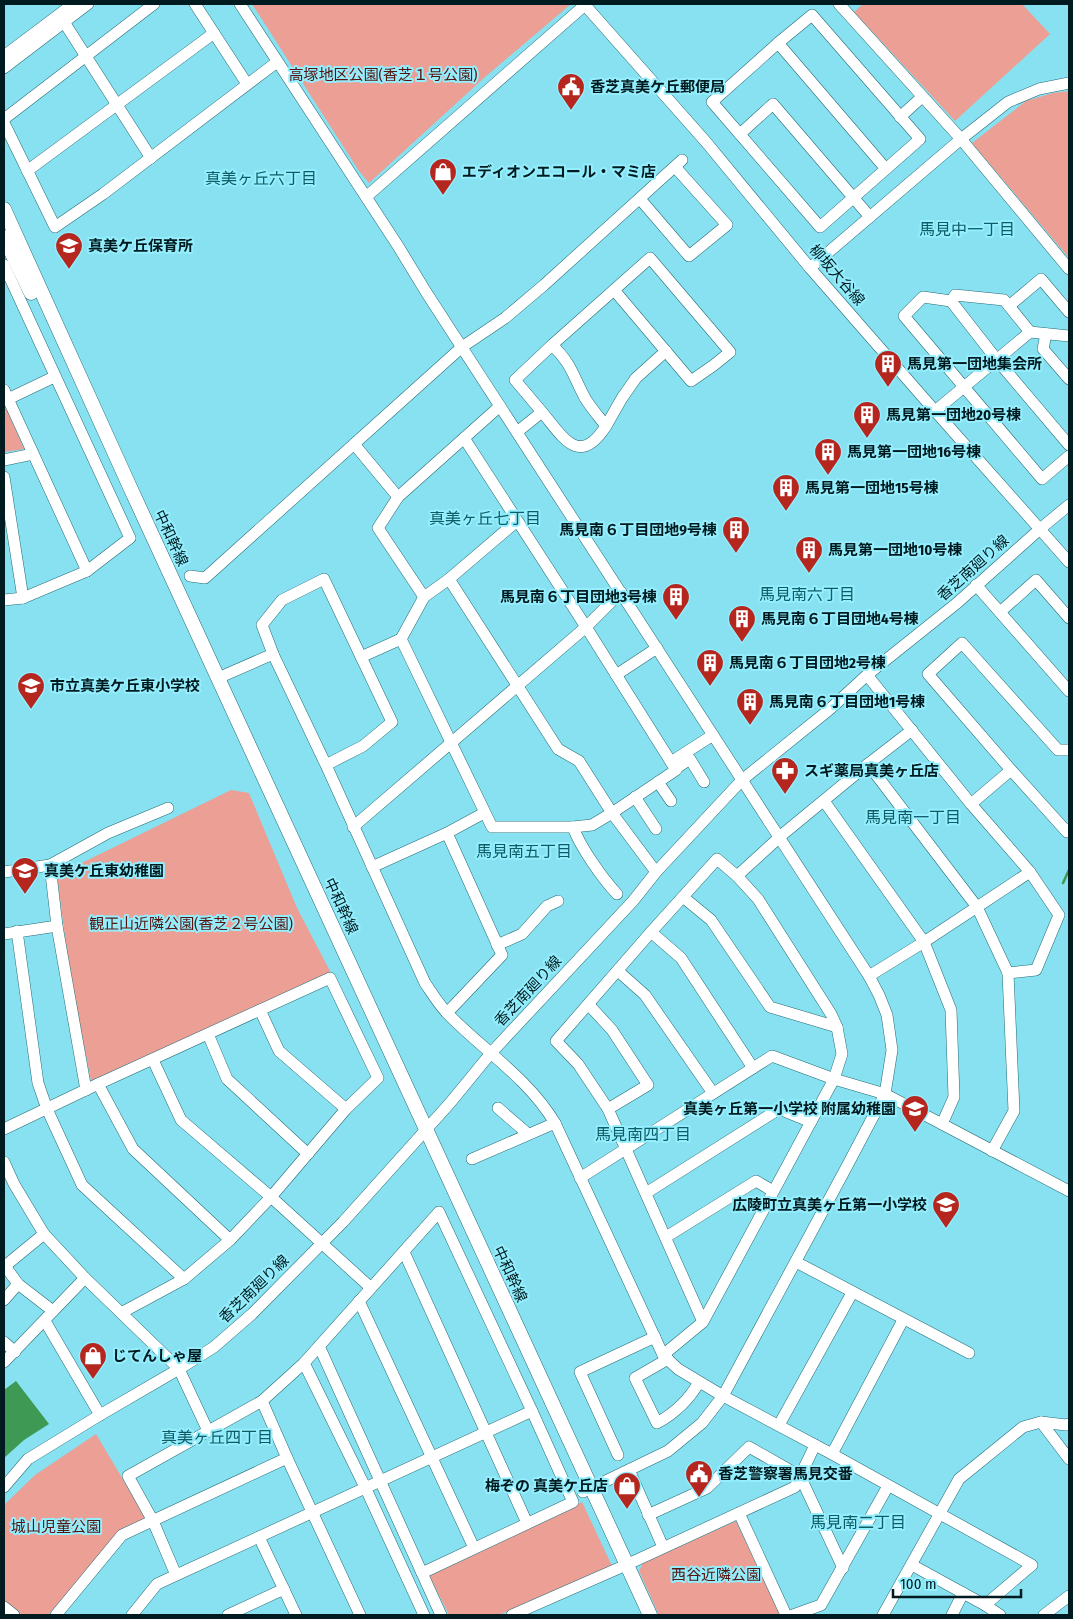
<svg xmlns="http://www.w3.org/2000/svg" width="1073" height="1619" viewBox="0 0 1073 1619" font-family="'Fira Sans Condensed','Noto Sans JP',sans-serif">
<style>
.green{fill:#ec9f94}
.water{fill:#3d9953}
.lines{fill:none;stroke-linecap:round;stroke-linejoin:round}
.stream{stroke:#3d9953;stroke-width:2.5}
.minor-casing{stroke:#256c77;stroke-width:12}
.major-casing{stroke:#256c77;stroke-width:15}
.minor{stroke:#fff;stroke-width:11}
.major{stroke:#fff;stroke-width:14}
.labels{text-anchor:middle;stroke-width:4;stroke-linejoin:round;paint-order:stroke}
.park-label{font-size:15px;fill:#57130e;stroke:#94eefd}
.poi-label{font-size:15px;font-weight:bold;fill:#001b1f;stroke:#94eefd;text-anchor:start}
.street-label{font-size:15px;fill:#001b1f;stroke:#94eefd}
.neighbourhood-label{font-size:16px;fill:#0d5c66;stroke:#94eefd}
</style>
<rect width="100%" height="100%" fill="#87e1f0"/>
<g class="green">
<polygon points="252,4 571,4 485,77 369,183 359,171"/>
<polygon points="863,4 1022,4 1050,34 955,121 854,12"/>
<polygon points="1069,91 1069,258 972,143 1026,101 1053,93"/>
<polygon points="4,405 5,405 24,449 4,452"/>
<polygon points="231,790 249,793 297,908 331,973 92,1085 70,976 57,875"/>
<polygon points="96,1434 147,1520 121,1532 48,1615 22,1615 4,1600 4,1505 35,1475"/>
<polygon points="582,1502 612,1566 499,1615 449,1615 429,1575"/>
<polygon points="736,1521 780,1615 659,1615 639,1571 643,1563"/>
</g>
<polygon class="water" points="16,1381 49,1424 24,1440 4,1458 4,1390"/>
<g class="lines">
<polyline class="stream" points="1063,883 1069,870"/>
<defs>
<g id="minor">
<polyline points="195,4 247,84"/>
<polyline points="240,4 398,246 426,292 869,976 879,995 887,1015 892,1050 885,1094 846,1168 723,1396 702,1423 668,1451 583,1492"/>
<polyline points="584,4 706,142 810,268 935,411 1069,562"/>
<polyline points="839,4 961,139 1069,269"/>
<polygon points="812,15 920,139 820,227 712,102 778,43"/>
<polyline points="64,22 151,158"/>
<polyline points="778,43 886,169"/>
<polyline points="4,56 73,4"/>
<polyline points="4,68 88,4"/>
<polyline points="900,117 922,97"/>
<polyline points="4,119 154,4"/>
<polyline points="4,123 55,227 103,194 277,62"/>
<polyline points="740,134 773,104 870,217"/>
<polyline points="27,171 214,33"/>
<polyline points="366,197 586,4"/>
<polyline points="640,199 689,256 727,225 676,168"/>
<polyline points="4,265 130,538 87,571 23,598 4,600"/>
<polyline points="810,268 961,139 1008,102 1039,89 1069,83"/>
<polyline points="951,301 997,360 1069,445"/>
<polyline points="1009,306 1030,332"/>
<polyline points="1069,312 1041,279 1009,306 1004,300 955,295 951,301 923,297 904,316 1042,479 1069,456"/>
<polyline points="1046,334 1043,349 1069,379"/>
<polyline points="552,345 650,258 730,352 714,365 691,381 614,290"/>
<polyline points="4,390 87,571"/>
<polyline points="8,399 54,377"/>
<polyline points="935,411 1030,332 1069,336"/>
<polyline points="606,426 622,398 636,378 666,351"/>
<path d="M517,432L542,412L515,380L552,345C572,364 573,376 585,398C591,408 599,417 606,426C579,468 563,437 542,412"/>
<polyline points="464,438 586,627 676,770 612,813 592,825 573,827 492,827 401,639 424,597 449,579 517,521"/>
<polyline points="354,444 398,497"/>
<polyline points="4,460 33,454"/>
<polyline points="4,477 23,598"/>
<polyline points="190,576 205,578 462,347 505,318 544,285 682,160"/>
<polyline points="449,579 558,749 579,761 612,813 656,872"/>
<polyline points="976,585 1069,691"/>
<polyline points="424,597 378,528 398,497 500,406"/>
<polyline points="1000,612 1036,580 1069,618"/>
<polyline points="361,657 401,639"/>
<polyline points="616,675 657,648"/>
<polyline points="867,675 971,804 1030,872 1059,915 1036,970 1008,973"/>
<polyline points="218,678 273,654"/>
<polyline points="1069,750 1058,750 962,643 928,674 1011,770 1067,832 1069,829"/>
<polyline points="671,762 713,735"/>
<polyline points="868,764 977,907 1008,973 1014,1111 992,1151"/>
<path d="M326,765L363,746L392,722L324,579L282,600L262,625L273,654L326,765L425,983C432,993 439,1005 448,1014C483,1050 528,1078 555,1123L663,1355L678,1369L723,1396L832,1454L1032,1565L985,1605"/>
<polyline points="678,767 690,759 704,782"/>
<polyline points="658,782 671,801"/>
<polyline points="635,797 656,829"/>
<polyline points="824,801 924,942 951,1010 954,1097 942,1124"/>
<polyline points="971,804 1011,770"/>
<polyline points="353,827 586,627 621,592"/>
<path d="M573,827C580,847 603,879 617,894"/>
<polyline points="447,833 484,813"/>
<polyline points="50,865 57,926 86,1090"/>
<polyline points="372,867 447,833 502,955 447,1013"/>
<polyline points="4,872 50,865 108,833 168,808"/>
<polyline points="737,876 783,834 868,764 912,730"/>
<polyline points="683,897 711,920 770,1007 837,1027"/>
<polyline points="17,931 38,1083 47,1109 82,1185 184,1279"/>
<polyline points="651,932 681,958 753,1068"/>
<polyline points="4,934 57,926"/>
<polyline points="497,945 522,934 547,906 558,901"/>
<polyline points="618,971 645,995 713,1093"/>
<polyline points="869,976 924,942 1030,872"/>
<polyline points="589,1005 612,1030 648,1085 608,1109"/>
<polyline points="260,1010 279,1051 346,1109"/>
<polyline points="208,1034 227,1079 308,1154"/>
<polyline points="153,1060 181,1120 271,1197 371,1288"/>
<polyline points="98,1084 133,1149 230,1240"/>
<polyline points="498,1108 528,1134"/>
<polyline points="4,1129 98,1084 330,978 378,1078 346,1109 271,1197 230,1240 184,1279 121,1313"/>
<polyline points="472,1159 555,1123"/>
<polyline points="4,1162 14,1184 44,1234 85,1278 179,1369 208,1431"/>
<polyline points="580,1178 772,1056 834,1079 885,1094 1069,1191"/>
<polyline points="646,1193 779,1109 811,1122"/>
<polyline points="666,1237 756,1181 773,1191"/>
<polyline points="404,1252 527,1523"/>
<polyline points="796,1262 969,1353"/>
<polyline points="4,1265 5,1266 44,1234"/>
<polyline points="5,1266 18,1284 53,1311"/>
<polyline points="4,1300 18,1284"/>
<polyline points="359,1301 474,1548"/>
<polyline points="45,1321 100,1415"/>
<polyline points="4,1342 15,1352"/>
<polyline points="319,1346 422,1573 573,1502 532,1411 439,1212 304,1363 366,1489 424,1615"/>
<polyline points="663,1355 703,1322 834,1079 842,1054 837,1027 831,1014 758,899 737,876 717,859 651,932 556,1041 578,1064 608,1109 703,1322"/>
<path d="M668,1359L635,1378L657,1423C675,1413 689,1400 699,1382"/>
<polyline points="4,1362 85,1278"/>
<polyline points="262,1401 304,1363"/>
<polyline points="1041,1422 1069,1459"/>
<polyline points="779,1425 852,1293"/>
<polyline points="832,1454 903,1320"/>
<polyline points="618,1455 580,1372 655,1337"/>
<polyline points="629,1470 663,1547"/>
<polyline points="4,1487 28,1459 100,1415 179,1369 214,1347 252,1314 343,1222 450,1103 491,1053 633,901 656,872 742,780 830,709 867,675 957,603 1040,529 1069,505"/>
<polyline points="739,1513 786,1615"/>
<polyline points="648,1515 707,1488 749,1447 800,1476 843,1568"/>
<polyline points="259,1537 296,1615"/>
<polyline points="912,1565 963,1593"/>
<polyline points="422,1573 441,1615"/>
<polyline points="176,1575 153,1521 128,1476 262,1401 287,1458 360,1615"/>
<polyline points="4,1607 14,1615"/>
<polyline points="56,1615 122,1535 287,1458"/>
<polyline points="132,1615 157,1584 532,1411"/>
<polyline points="228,1615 284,1589"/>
<polyline points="512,1615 626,1565 795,1487 815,1445"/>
<polyline points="793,1615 821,1605 888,1486"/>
<polyline points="883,1615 959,1479 1023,1427 1041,1422 1066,1425 1069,1424"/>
<polyline points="952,1615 963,1593 985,1605 1000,1615"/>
<polyline points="1044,1615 1069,1596"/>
</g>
<g id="major">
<polyline points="4,209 129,485 650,1615"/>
<polyline points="4,237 31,293"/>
</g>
</defs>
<use href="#minor" class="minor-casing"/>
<use href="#major" class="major-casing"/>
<use href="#minor" class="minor"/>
<use href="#major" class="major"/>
</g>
<defs>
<symbol id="civic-pin" viewBox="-11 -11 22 30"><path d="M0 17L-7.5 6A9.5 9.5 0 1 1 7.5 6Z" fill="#b5261e" stroke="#94eefd"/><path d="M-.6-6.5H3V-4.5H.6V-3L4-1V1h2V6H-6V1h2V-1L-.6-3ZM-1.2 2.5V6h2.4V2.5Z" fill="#fff"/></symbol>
<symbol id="shop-pin" viewBox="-11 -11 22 30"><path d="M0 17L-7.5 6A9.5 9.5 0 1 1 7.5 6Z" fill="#b5261e" stroke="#94eefd"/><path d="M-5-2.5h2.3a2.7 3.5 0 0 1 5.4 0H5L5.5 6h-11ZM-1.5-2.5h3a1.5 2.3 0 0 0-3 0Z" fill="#fff"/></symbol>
<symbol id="school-pin" viewBox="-11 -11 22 30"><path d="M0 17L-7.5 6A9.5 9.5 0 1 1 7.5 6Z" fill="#b5261e" stroke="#94eefd"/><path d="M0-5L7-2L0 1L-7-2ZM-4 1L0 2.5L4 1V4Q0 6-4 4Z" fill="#fff"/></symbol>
<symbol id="building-pin" viewBox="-11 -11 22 30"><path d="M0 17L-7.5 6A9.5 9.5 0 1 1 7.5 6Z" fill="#b5261e" stroke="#94eefd"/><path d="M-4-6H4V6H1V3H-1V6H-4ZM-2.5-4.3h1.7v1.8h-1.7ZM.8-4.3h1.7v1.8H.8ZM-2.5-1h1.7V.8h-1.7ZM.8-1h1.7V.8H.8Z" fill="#fff"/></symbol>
<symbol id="pharmacy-pin" viewBox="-11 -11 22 30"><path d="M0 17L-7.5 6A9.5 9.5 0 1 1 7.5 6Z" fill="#b5261e" stroke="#94eefd"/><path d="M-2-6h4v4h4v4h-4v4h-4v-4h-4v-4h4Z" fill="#fff"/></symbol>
</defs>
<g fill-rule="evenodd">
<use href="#civic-pin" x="555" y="71" width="32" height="43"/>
<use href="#shop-pin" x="427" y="156" width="32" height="43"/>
<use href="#school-pin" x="53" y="230" width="32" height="43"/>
<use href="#building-pin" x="872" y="348" width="32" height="43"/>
<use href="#building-pin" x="851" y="399" width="32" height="43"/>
<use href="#building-pin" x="812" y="436" width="32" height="43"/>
<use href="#building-pin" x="770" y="472" width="32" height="43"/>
<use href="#building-pin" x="720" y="514" width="32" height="43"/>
<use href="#building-pin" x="793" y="534" width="32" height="43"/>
<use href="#building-pin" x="660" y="581" width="32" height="43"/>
<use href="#building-pin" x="726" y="603" width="32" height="43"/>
<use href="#building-pin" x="694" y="647" width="32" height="43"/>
<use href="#school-pin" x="15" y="670" width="32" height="43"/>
<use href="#building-pin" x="734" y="686" width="32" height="43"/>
<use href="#pharmacy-pin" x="769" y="755" width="32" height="43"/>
<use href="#school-pin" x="9" y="855" width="32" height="43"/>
<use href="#school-pin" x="899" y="1093" width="32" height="43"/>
<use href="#school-pin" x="930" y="1189" width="32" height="43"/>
<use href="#shop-pin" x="77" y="1340" width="32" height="43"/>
<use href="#civic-pin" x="683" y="1458" width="32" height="43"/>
<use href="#shop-pin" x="611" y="1470" width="32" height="43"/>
</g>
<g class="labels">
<g class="park-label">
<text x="383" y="80">高塚地区公園(香芝１号公園)</text>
<text x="191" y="929">観正山近隣公園(香芝２号公園)</text>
<text x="56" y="1532">城山児童公園</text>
<text x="716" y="1580">西谷近隣公園</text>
</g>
<g class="poi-label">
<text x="590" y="92">香芝真美ケ丘郵便局</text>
<text x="462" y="177">エディオンエコール・マミ店</text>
<text x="88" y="251">真美ケ丘保育所</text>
<text x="907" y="369">馬見第一団地集会所</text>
<text x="886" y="420">馬見第一団地20号棟</text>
<text x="847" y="457">馬見第一団地16号棟</text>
<text x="805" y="493">馬見第一団地15号棟</text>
<text x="717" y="535" text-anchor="end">馬見南６丁目団地9号棟</text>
<text x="828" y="555">馬見第一団地10号棟</text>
<text x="657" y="602" text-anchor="end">馬見南６丁目団地3号棟</text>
<text x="761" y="624">馬見南６丁目団地4号棟</text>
<text x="729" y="668">馬見南６丁目団地2号棟</text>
<text x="50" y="691">市立真美ケ丘東小学校</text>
<text x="769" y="707">馬見南６丁目団地1号棟</text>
<text x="804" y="776">スギ薬局真美ヶ丘店</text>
<text x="44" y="876">真美ケ丘東幼稚園</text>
<text x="896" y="1114" text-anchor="end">真美ヶ丘第一小学校 附属幼稚園</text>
<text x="927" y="1210" text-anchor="end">広陵町立真美ヶ丘第一小学校</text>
<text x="112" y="1361">じてんしゃ屋</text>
<text x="718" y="1479">香芝警察署馬見交番</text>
<text x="608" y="1491" text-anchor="end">梅ぞの 真美ケ丘店</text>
</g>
<g class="street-label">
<text transform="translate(837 275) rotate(49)" y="5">柳坂大谷線</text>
<text transform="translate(171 538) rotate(65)" y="5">中和幹線</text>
<text transform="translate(973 568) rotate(-42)" y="5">香芝南廻り線</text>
<text transform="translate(341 906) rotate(65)" y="5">中和幹線</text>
<text transform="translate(528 991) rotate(-47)" y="5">香芝南廻り線</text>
<text transform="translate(510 1274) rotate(65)" y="5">中和幹線</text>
<text transform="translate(254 1289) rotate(-44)" y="5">香芝南廻り線</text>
</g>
<g class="neighbourhood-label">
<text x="261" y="184">真美ヶ丘六丁目</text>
<text x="967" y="235">馬見中一丁目</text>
<text x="485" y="524">真美ヶ丘七丁目</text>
<text x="807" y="600">馬見南六丁目</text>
<text x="913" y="823">馬見南一丁目</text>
<text x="524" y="857">馬見南五丁目</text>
<text x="643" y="1140">馬見南四丁目</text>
<text x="217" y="1443">真美ヶ丘四丁目</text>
<text x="858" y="1528">馬見南二丁目</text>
</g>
</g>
<rect width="1073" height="1619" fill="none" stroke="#001b1f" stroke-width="10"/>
<path d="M893 1589v8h128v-8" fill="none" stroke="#001b1f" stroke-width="2.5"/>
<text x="900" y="1589" font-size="15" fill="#001b1f" stroke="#94eefd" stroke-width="4" paint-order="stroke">100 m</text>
</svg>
